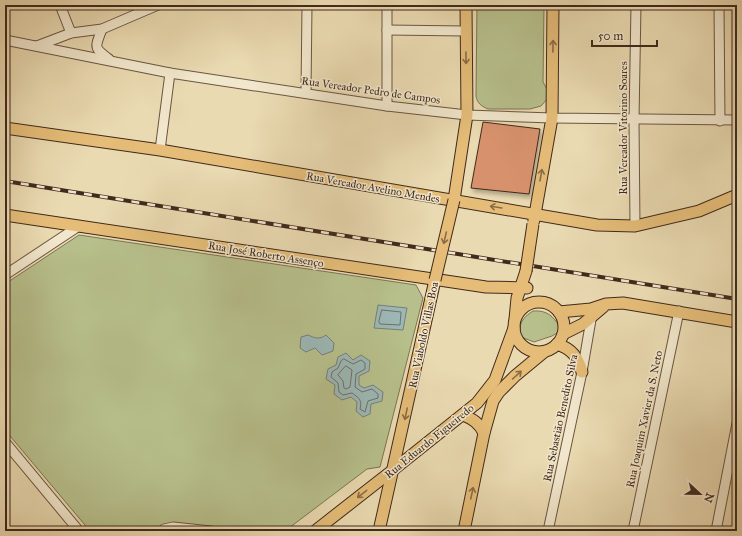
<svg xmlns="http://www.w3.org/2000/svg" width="742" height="536" viewBox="0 0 742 536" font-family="'IM FELL Great Primer',serif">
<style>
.green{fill:#b7c08c;stroke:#7c7454}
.water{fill:#9cb8b6;stroke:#787f79}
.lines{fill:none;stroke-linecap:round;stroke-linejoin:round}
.shore{stroke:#6e706a;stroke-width:1}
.building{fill:#d7926d;stroke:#41291d;filter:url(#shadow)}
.minor-casing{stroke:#6b5542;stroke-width:11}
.major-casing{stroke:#41291d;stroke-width:13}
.minor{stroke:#f1e7cc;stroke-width:9}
.major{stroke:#e5bd78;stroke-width:11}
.rail-casing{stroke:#41291d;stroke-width:4}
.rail{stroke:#f1e7cc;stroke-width:2.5;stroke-dasharray:8;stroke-linecap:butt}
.major-bridge-casing{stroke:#41291d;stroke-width:13;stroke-linecap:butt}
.major-bridge{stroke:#e5bd78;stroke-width:11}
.oneway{stroke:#8b6c46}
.labels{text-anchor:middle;stroke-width:3;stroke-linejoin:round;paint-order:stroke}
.street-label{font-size:11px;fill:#41291d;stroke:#f1e7cc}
</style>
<defs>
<filter id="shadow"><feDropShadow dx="2" dy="3.5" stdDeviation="2" flood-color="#0004"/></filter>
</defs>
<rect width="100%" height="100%" fill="#eadab1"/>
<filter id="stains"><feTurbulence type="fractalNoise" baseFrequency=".005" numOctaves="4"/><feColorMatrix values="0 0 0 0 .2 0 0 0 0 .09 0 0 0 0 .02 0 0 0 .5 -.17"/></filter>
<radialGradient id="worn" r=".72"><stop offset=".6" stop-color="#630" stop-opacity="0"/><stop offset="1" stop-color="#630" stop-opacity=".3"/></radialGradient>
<g class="green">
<path d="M477,5H544L543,82L548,91V98L541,106L530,109H488C481,106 477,103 476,96Z"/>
<polygon points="79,235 416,285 423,298 380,467 367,469 285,531 90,531 5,430 5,284"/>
<path d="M533,311C547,310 553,316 560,327L559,332L552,336L534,342L521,337C518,324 522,318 533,311Z"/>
</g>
<g class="water">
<polygon points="378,305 407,308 403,330 374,328"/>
<path d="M308,335C315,338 319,340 326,335L334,343L333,351L322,355L315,348L306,352L300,348L301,337Z"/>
<polygon points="346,353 353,360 361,355 370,361 369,371 359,376 359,385 364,388 373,385 383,392 382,401 371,404 370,414 363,417 356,411 357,402 351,397 342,400 334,394 335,385 326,379 328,369 336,365 338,357"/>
</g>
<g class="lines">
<g class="shore">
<polygon points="382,310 401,312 400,325 380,324 379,322"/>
<path d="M344,359L353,364L361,360L365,363V369L356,374L355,387L362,392L372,389L378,394V398L368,401L365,412L360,409C362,400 360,399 352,393L343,395L339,392L338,383L331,377L332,372L338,368L341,361Z"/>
<polygon points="346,366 352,370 350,387 346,389 344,388 343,381 338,375"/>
</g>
</g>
<polygon class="building" points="483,122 540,129 529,194 471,188"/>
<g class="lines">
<defs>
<g id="minor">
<polyline points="60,5 71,33"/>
<polyline points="719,5 720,121"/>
<path d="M102,29C95,48 93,47 109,59"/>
<polyline points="387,30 466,31"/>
<polyline points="5,40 170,73 387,106 467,115 552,118 737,120"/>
<polyline points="37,46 71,33 102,29 158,5"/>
<polyline points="306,93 307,5"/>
<polyline points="387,106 387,5"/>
<polyline points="160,150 170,73"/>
<polyline points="635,226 634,120 636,5"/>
<polyline points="5,275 79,226"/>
<polyline points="5,442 79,531"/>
<polyline points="163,531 164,529 173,527 211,531"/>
<polyline points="548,531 582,372 592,314"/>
<polyline points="633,531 679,311"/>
<polyline points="716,531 737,423"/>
</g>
<g id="major">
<polyline points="5,128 160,150 597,225 635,226 699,211 737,195"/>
<polyline points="454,200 467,115 466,5"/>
<polyline points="5,215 486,287 527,288"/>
<polyline points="534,220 552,118 553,5"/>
<circle cx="539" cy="327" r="25"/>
<polyline points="559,312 591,309 606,304 623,303 737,322"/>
<polyline points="515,319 517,298 526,271"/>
<polyline points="563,334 583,324 603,307"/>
<path d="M557,344C572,349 578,357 582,372"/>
<path d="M463,415C473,419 479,423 484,433"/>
<polyline points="315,531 393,470 477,403 495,380 514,328"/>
<polyline points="379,531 435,280"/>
<polyline points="464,531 484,433 493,401 499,392 515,376 544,352"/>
</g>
</defs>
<use href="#minor" class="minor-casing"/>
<use href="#major" class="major-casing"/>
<use href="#minor" class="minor"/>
<use href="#major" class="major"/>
<defs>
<polyline id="rail" points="5,181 737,299"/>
</defs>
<use href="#rail" class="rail-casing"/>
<use href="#rail" class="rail"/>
<defs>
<g id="major-bridge">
<polyline points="526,271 533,224"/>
<polyline points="435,280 454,200"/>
</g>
</defs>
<use href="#major-bridge" class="major-bridge-casing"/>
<use href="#major-bridge" class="major-bridge"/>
</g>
<defs><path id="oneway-shaft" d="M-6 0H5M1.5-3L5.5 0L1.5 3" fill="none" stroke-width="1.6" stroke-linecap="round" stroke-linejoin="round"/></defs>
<g class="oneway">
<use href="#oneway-shaft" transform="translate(553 46) rotate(-89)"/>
<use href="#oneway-shaft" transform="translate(466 58) rotate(89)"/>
<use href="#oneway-shaft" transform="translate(541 175) rotate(-80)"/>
<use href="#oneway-shaft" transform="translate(496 207) rotate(-171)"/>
<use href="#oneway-shaft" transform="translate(445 238) rotate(103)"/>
<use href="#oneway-shaft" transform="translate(517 375) rotate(-42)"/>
<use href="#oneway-shaft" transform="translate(406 414) rotate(102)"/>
<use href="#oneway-shaft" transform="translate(472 493) rotate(-78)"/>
<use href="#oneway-shaft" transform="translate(362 494) rotate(142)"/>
</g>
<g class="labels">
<g class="street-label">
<text transform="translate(371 90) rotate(8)" y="4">Rua Vereador Pedro de Campos</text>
<text transform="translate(623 128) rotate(-90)" y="4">Rua Vereador Vitorino Soares</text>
<text transform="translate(373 187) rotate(10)" y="4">Rua Vereador Avelino Mendes</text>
<text transform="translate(266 254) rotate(9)" y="4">Rua José Roberto Assenço</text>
<text transform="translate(423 335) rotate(-78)" y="4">Rua Viaboldo Villas Boa</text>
<text transform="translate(560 418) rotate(-78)" y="4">Rua Sebastião Benedito Silva</text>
<text transform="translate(644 419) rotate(-78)" y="4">Rua Joaquim Xavier da S. Neto</text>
<text transform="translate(429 441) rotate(-39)" y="4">Rua Eduardo Figueiredo</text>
</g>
</g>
<rect width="742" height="536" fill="none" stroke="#eadab1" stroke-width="20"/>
<rect x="6" y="6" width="730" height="524" fill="none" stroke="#41291d" stroke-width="2"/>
<rect x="10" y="10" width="722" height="516" fill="none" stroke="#41291d"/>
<g transform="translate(700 494) rotate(112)" stroke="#f1e7cc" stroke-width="3" paint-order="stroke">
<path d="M0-3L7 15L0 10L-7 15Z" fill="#41291d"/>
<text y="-6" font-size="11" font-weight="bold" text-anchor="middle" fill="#41291d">N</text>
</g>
<path d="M592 40v6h65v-6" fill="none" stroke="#41291d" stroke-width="2"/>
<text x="598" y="40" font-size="12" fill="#41291d" stroke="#f1e7cc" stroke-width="3" paint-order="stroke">50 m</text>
<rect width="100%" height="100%" filter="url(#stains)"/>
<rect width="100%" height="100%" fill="url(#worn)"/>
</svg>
